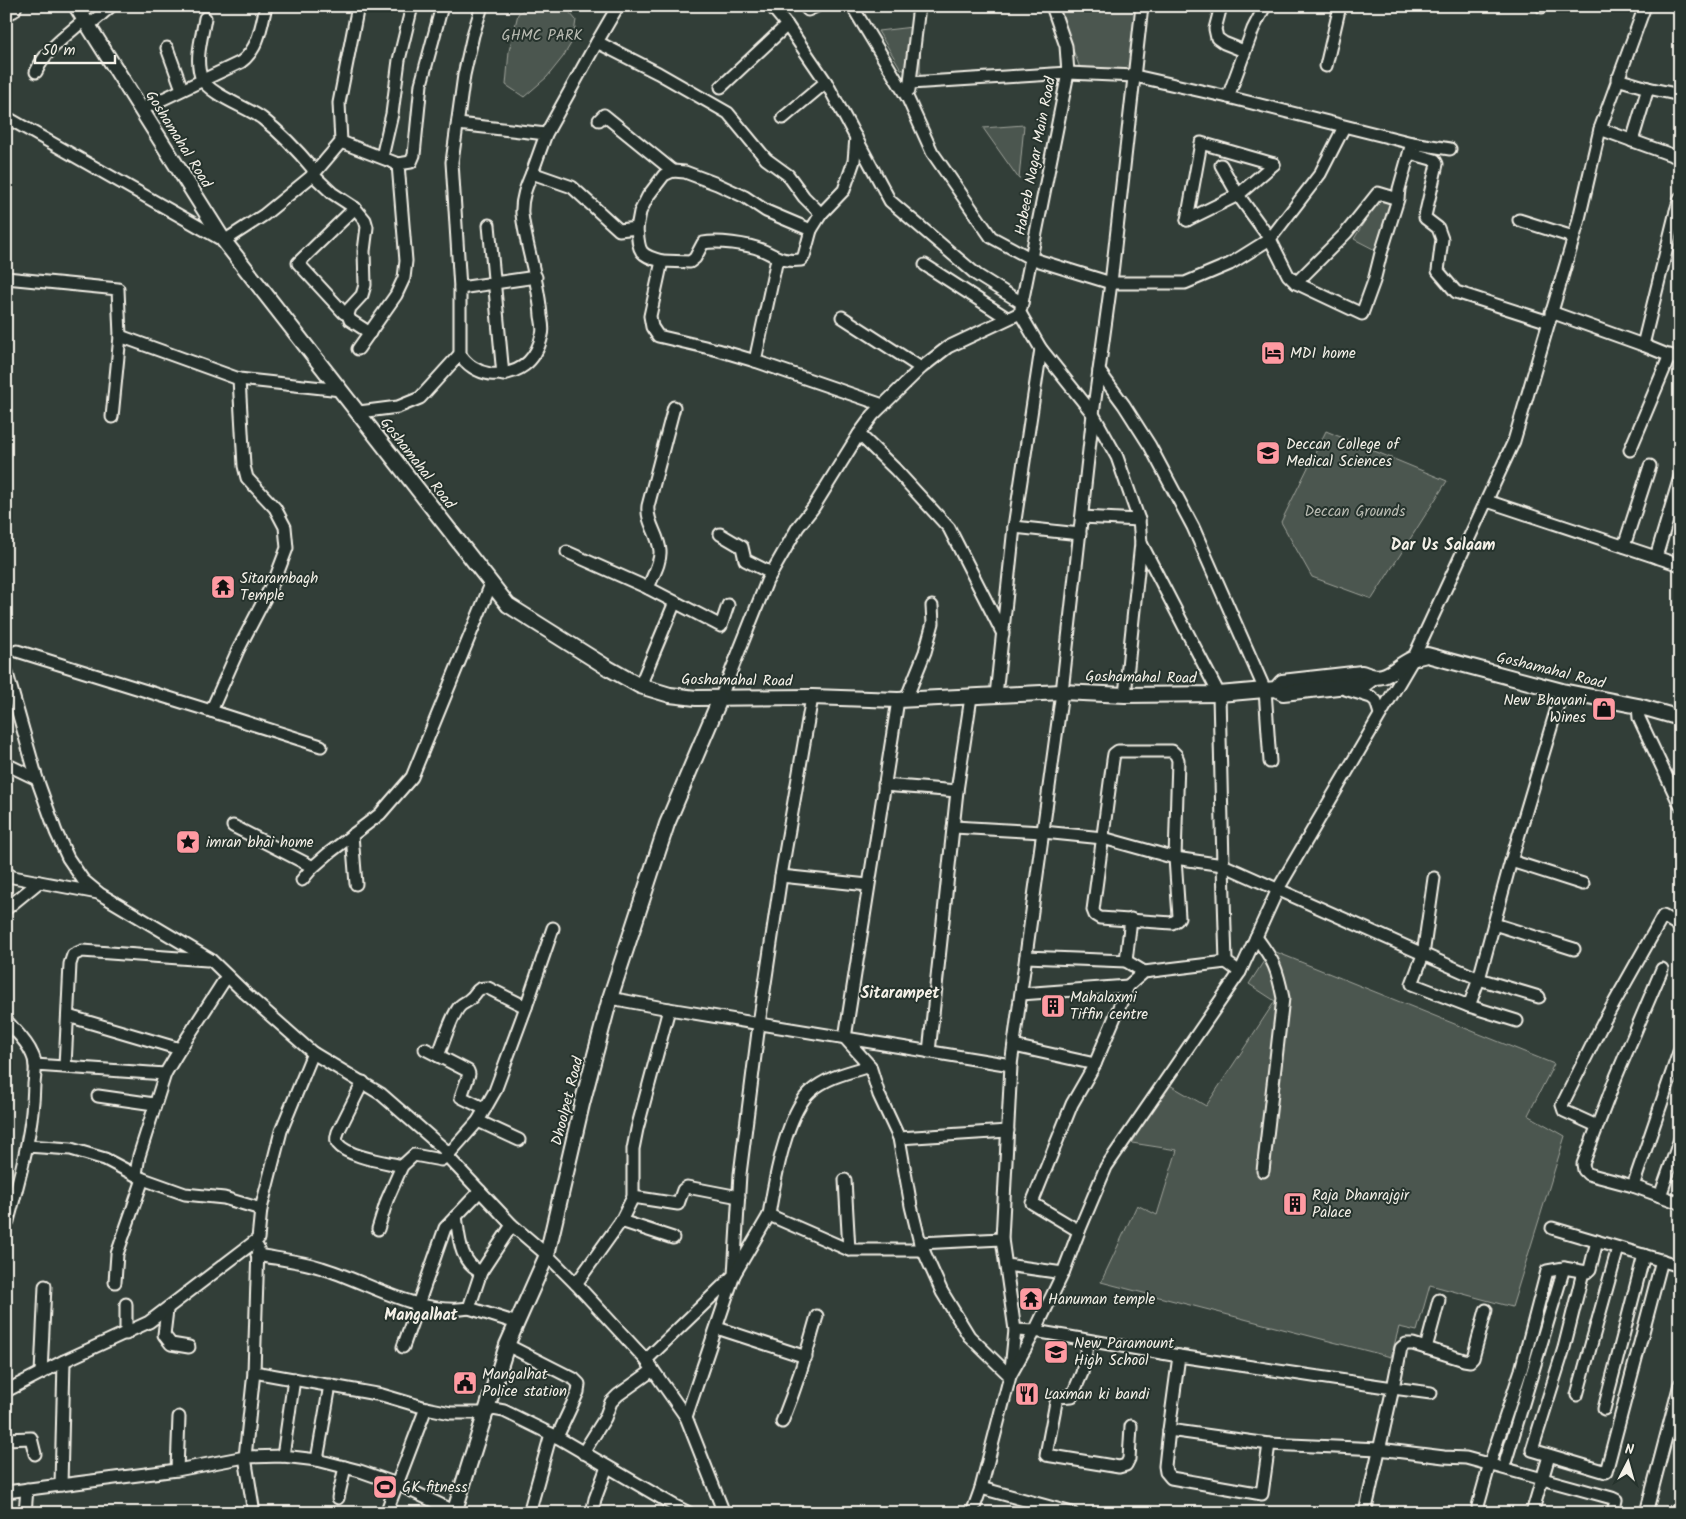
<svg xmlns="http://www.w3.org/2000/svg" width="1686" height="1519" viewBox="0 0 1686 1519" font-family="Kalam,sans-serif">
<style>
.green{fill:#4c564f;stroke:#a0a49c}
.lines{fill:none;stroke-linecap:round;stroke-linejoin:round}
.minor-casing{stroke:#f4f1e8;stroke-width:15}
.major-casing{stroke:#f4f1e8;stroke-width:18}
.minor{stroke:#26332d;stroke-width:11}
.major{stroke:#26332d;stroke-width:14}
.labels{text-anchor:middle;stroke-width:4;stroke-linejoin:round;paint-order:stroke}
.park-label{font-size:15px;fill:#b9bbb2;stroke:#26332d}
.street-label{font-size:15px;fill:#f4f1e8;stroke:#26332d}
.poi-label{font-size:15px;fill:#f4f1e8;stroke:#26332d;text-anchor:start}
.neighbourhood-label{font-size:16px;font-weight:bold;fill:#f4f1e8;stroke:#26332d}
</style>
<rect width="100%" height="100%" fill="#323e38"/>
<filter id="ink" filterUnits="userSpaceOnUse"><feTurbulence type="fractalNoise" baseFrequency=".02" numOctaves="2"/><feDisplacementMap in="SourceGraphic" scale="10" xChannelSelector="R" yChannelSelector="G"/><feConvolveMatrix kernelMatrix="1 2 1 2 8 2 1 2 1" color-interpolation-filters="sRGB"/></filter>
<g filter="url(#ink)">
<g class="green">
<polygon points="528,6 564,6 576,20 573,40 563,57 547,77 524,97 506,85 509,51 518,14"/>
<polygon points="1056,6 1137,6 1135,76 1080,68"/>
<polygon points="921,26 920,77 901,69 878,31"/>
<polygon points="1024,125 1019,179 983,128"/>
<polygon points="1378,199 1397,202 1381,253 1354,239"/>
<polygon points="1326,431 1447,481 1372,599 1312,577 1281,522"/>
<polygon points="1271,950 1554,1064 1528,1115 1565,1136 1512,1307 1430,1285 1417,1331 1399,1327 1391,1357 1101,1282 1137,1205 1157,1215 1177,1150 1132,1143 1168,1084 1206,1106 1275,1001 1249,984"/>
</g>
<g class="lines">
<defs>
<g id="minor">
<path d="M482,6L473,35L464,75L452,162L460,288V354C466,365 478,372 490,374C518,376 536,362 542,335C544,329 542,322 541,316C539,281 526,248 522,214C521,199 526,187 532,173"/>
<polyline points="771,6 787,25 826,82 890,201 977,275 1022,303"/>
<polyline points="804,6 808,10 817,6"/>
<polyline points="852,6 908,99 932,152 991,237 1030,258 1111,283 1185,283 1230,264 1270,239 1320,174 1344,127"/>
<polyline points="1221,6 1215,29 1217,38 1224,43 1244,51"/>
<polyline points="1542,7 1542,6"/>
<polyline points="6,14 14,11 16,6"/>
<path d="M205,18C202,37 194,61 202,79C210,95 249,108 263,119C282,134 298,151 313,169V175L332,193L355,208L365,220L367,227L364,251L365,285L362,295L350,308L348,315L350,320L370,333"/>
<polyline points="88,26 111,6"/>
<polyline points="597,42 618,6"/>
<polyline points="167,48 182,89"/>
<polyline points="1326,66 1340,6"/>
<path d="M36,72C46,49 66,36 84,20"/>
<polyline points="1617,79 1648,88 1680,95"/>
<polyline points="910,83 1068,73 1135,76 1228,97 1412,143 1450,149"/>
<polyline points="721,87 787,25"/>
<polyline points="909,90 919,6"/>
<polyline points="1228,97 1253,29 1265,6"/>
<path d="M142,109L241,62C259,48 261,27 266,6"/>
<polyline points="6,117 224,241 264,215 313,175 341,142 339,103 358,6"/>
<polyline points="783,118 826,82"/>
<polyline points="599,120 604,115 673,171"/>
<polyline points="458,124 546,134"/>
<polyline points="1600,129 1680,158"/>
<polyline points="1632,141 1648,88"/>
<polyline points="341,142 398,164 411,162 414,155 421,84 442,6"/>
<polyline points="1410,153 1435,160 1437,164 1425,216 1425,218 1438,228 1442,239 1438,271 1456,292 1549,322"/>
<polyline points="382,157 392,114 399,60 412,6"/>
<polyline points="1221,165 1238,195 1270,239 1288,275 1296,283"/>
<polyline points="1398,199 1378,193 1346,233 1296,283 1362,314 1374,281 1381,253 1398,199 1399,189 1412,143"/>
<polyline points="1676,211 1680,198"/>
<polyline points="821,214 844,190 854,161 856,137"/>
<polyline points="1187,220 1201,143 1274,164"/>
<polyline points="1187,220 1238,195 1274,164"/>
<polyline points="1519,220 1573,237"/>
<polyline points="489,225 503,375"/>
<path d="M637,228L640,212L648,196L664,175L673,171L685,172L717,184L745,197L766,211L811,230L804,256L801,260C782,262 778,257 762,250C748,244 717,240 703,243L695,258L690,262L662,261L650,316L652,327L658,336L718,350L755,361L883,405"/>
<path d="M662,261C638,255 639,251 637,228L619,230L572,187L532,173L546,134L597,42L658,73L728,113L766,159L788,175L804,197L821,214L811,230"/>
<polyline points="925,265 1007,318"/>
<polyline points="6,278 118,289 120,336 112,417"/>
<polyline points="460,288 536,277"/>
<polyline points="1021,308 1068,73 1066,46 1052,6"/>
<polyline points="1551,312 1643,345 1680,360"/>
<polyline points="344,313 298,263 355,208"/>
<polyline points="1020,313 1041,349 1093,414 1117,457 1139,520"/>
<polyline points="842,317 921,368"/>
<polyline points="120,336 239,379 341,390"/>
<polyline points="1643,345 1676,211 1680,213"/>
<polyline points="358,349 396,295 404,278 406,261 398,164"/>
<polyline points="755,361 777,259"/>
<polyline points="1099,371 1124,405 1150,446 1193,527 1265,690 1270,762"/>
<polyline points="359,412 398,407 420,398 460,354"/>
<polyline points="859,434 895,469 949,528 1003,634"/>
<polyline points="1630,450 1670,355"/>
<polyline points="1487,501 1680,565"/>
<polyline points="1082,517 1139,520 1141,543"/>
<polyline points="1014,527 1080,534"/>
<polyline points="720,534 742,547 745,560 771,573"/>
<polyline points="1624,546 1650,466"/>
<polyline points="567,552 648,588 721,626 728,605"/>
<polyline points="1656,557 1680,477"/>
<path d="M648,588C652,577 661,563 660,551C659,535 646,522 648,506L674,407"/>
<polyline points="17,651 211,711 238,650 276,577 287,548 285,527 275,508 247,478 244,466 239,379"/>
<polyline points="6,670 37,779 56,832 68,858 83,880 100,894 211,960 245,993 313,1053 381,1094 444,1149 447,1156 512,1225 547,1255 576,1284 646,1360 686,1417 724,1513"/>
<polyline points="640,686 675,602"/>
<polyline points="1345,689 1371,697 1376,701 1380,714"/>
<polyline points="996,695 1014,527 1041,349"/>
<polyline points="720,699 767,581 798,527 813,508 859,434 873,415 921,368 948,347 1020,313"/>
<polyline points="906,699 925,652 933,623 932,606"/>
<polyline points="898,700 845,1038 870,1066 879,1095 899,1138 911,1206 920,1243 942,1292 969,1336 1010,1376"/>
<polyline points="1638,706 1639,718 1680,805"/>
<polyline points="211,711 321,746"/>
<polygon points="1118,751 1172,751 1176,755 1178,760 1175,858 1179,917 1177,920 1172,923 1100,918 1095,915 1093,910 1113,760 1114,754"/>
<polyline points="6,764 37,779"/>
<polyline points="884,785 957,791"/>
<polyline points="233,826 313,867"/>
<polyline points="954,827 1043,832 1103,838 1175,858 1223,865 1219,694 1141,543 1125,695"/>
<polyline points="352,835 356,884"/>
<polyline points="1511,861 1583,884"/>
<polyline points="6,873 13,877 98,893"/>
<polyline points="781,876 868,885"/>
<polyline points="1434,878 1423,955 1412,984 1469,1006 1517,1021"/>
<polyline points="302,880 313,867 329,853 380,814 412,777 491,584"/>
<polyline points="6,909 39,882"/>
<polyline points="1680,911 1676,924 1680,926"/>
<polyline points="1131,919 1126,961 1144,972"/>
<polyline points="1494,924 1574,949"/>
<path d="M1256,937C1274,961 1277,968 1283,998L1263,1171"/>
<polyline points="1026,957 1126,961"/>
<polyline points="1662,969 1616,1077 1583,1164 1584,1170 1588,1174 1633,1186 1680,1203"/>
<polyline points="1240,972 1226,962 1223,865 1479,979 1539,997"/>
<polyline points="1021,994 1128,986"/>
<polyline points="610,998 669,1009 1011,1065"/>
<polyline points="1469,1006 1479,979 1509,868 1562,691"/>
<polyline points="68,1016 180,1049 227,976"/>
<path d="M6,1020C15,1031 27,1041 32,1054C37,1063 35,1074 34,1084C33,1131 20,1176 8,1221L6,1224"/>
<polyline points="1014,1046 1095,1064"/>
<polyline points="425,1049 468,1071 469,1074 461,1097 485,1109"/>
<polyline points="929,1052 957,791 971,697"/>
<path d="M438,1056C443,1044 452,1014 460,1006C463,1003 467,1002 470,999C478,993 475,987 488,988L526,1007"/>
<polyline points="35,1065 165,1074"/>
<polyline points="65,1066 70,964 73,955 82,951 207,960"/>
<path d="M870,1066C850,1072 826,1077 810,1092C786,1114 774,1183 769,1215L849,1250H924"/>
<path d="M363,1082L338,1132C337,1136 335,1140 338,1144C348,1157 386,1162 402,1166"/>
<polyline points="98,1096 154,1104"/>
<polyline points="478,1121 519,1140"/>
<polyline points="1597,1126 1564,1111 1562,1105 1604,1021 1663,916 1676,924"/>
<polyline points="899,1138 1008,1131"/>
<polyline points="27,1146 71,1149 105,1159 143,1179 185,1194 224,1198 261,1209"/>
<polyline points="136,1174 139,1156 165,1074 180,1049"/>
<polyline points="845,1180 849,1250"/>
<polyline points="1633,1186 1680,1049"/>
<polyline points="1660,1196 1680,1139"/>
<polyline points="633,1197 678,1204 683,1190 687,1187 739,1197"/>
<path d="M456,1216C459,1235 459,1263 481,1272"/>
<polyline points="621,1221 673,1238"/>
<polyline points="1552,1228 1680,1266"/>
<polyline points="378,1229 387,1200 402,1166 414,1155 441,1160 447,1156 478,1121 495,1091 526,1007 553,928"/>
<polyline points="1079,1231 1032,1203 1072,1104 1095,1064 1128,986 1144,972 1226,962"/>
<polyline points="920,1243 1002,1239"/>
<path d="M257,1255C279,1259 301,1261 322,1268C368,1282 419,1316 469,1308L481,1272L512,1225"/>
<polyline points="1006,1265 1063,1273"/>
<polyline points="1583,1272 1564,1348 1532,1450 1606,1472 1662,1260"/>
<polyline points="115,1282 117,1254 143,1179"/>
<polyline points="576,1284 621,1221 633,1197 633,1149 637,1129 669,1009"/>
<polyline points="469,1308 517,1323"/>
<polyline points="167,1310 164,1335 171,1344 189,1347"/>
<polyline points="717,1328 806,1357"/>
<polyline points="1015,1330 1035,1331 1179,1356 1169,1430 1269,1444 1379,1449 1444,1457 1466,1458 1612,1498 1616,1500 1613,1513"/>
<polyline points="126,1334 126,1304"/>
<polyline points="1088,1341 1082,1373 1072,1396 1057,1397 1046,1455 1119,1467 1126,1465 1129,1459 1131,1426"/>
<polyline points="507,1345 574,1379 579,1384 578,1392 557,1437"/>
<polyline points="403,1347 445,1228 480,1191"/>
<polyline points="1426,1348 1464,1360 1470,1361 1473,1358 1486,1310"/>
<polyline points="1179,1356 1393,1388 1365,1513"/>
<polyline points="646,1360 734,1275 740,1174 759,1024 781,876 812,697"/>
<polyline points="1011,1369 1015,1330 1002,1239 1011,1065 1062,692 1093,414 1111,283 1142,6"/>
<polyline points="254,1372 382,1395 426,1408 386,1513"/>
<polyline points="41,1373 45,1286"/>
<polyline points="6,1391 64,1361 149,1322 258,1239 261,1209 281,1131 313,1053"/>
<polyline points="1431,1393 1393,1388 1401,1348 1406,1344 1413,1344 1426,1348 1439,1300"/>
<polyline points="1577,1395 1618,1248"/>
<polyline points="426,1408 451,1413 485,1413 493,1409 504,1411 557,1437 675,1506 689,1513"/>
<polyline points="1604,1409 1644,1255"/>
<polyline points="686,1417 734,1275 769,1215"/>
<path d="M782,1422C796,1387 807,1353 817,1316"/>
<polyline points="1169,1430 1165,1466 1166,1472 1171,1478 1262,1494 1269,1444"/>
<polyline points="6,1439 31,1438 35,1454"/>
<polyline points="583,1453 605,1418 611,1402 618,1395 653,1370"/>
<polyline points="283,1456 294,1379"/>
<polyline points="317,1460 330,1385"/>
<polyline points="1506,1460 1564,1268"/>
<polyline points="177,1470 179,1417"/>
<polyline points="61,1485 64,1361"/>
<polyline points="981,1488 1072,1513"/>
<polyline points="6,1492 177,1470 245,1457 283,1456 317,1460 360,1471 397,1484 458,1513"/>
<polyline points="338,1498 345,1467"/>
<polyline points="1478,1506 1490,1463 1521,1370 1547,1271 1564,1268 1587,1272 1590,1269 1597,1241"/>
<polyline points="25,1513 27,1489"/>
<polyline points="254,1513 245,1457 254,1372 258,1248"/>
<polyline points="529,1513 551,1434"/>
<polyline points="592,1513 595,1499 607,1467"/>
<polyline points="972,1513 981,1488 1010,1376 1035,1331 1063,1273 1079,1231 1106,1167 1240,972 1278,889 1413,659 1514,441 1578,223 1600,129 1645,6"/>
<polyline points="1532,1513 1549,1456"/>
<polyline points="1646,1513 1680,1384"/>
</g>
<g id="major">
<path d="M76,6L224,241L508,605L608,668L640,686L670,695L696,698L812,697L898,700L1062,692L1125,695L1219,694L1276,689L1282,682L1362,673C1387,684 1392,668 1412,659C1417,657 1423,656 1427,655L1562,691L1638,706L1680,718"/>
<polyline points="1276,689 1283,693 1365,684 1373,678"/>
<polyline points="454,1513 507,1345 547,1255 582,1104 610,998 667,824 720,699"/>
</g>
</defs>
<use href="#minor" class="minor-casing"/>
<use href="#major" class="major-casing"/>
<use href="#minor" class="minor"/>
<use href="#major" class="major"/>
</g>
</g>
<defs>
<symbol id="hotel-square" viewBox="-11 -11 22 22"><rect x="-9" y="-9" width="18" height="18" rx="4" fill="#ff9aa2" stroke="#26332d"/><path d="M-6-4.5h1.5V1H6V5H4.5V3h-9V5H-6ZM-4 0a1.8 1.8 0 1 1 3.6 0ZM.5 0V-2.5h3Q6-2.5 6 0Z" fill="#111"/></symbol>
<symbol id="university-square" viewBox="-11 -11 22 22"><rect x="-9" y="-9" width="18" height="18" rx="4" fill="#ff9aa2" stroke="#26332d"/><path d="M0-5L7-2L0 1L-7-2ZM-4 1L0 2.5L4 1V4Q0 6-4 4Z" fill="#111"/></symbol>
<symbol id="temple-square" viewBox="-11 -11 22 22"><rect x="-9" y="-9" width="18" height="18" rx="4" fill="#ff9aa2" stroke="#26332d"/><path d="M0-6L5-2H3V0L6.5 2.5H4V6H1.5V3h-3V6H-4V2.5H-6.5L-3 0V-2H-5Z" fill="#111"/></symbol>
<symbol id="shop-square" viewBox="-11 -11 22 22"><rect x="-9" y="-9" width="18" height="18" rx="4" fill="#ff9aa2" stroke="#26332d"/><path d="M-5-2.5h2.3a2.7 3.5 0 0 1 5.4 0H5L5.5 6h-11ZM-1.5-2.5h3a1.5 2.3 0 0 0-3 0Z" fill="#111"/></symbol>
<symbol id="sight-square" viewBox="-11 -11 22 22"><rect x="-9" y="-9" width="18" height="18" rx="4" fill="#ff9aa2" stroke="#26332d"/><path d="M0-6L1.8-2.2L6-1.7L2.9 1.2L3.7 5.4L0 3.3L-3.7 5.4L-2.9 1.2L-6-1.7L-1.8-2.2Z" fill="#111"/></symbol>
<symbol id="building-square" viewBox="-11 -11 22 22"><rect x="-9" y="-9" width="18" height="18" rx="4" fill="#ff9aa2" stroke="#26332d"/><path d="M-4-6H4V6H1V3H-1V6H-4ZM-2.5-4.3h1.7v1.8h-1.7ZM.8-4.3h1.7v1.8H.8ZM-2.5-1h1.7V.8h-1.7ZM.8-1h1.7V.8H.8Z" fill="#111"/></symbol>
<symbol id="civic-square" viewBox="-11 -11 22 22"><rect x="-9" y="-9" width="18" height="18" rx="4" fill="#ff9aa2" stroke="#26332d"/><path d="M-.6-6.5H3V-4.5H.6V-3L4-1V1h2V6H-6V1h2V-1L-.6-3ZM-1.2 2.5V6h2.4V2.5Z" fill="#111"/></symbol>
<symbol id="restaurant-square" viewBox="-11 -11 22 22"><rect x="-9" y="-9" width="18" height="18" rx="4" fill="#ff9aa2" stroke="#26332d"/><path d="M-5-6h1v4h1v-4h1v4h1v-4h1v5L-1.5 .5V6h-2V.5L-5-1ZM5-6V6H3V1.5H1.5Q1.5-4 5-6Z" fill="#111"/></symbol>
<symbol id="stadium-square" viewBox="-11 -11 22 22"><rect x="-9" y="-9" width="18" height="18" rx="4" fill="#ff9aa2" stroke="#26332d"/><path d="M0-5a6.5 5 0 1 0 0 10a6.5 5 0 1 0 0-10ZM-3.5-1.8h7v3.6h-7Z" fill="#111"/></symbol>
</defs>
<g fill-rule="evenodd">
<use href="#hotel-square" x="1259" y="339" width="28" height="28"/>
<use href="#university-square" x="1254" y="439" width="28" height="28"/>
<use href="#temple-square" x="209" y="573" width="28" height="28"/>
<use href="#shop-square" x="1590" y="695" width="28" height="28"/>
<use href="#sight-square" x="174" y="828" width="28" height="28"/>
<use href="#building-square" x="1039" y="992" width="28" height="28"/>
<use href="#building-square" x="1281" y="1190" width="28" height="28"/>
<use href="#temple-square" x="1017" y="1285" width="28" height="28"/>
<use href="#university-square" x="1042" y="1338" width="28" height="28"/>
<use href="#civic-square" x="451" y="1369" width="28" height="28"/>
<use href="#restaurant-square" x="1013" y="1380" width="28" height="28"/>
<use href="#stadium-square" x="371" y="1473" width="28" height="28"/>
</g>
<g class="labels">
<g class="park-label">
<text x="542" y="40">GHMC PARK</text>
<text x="1355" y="516">Deccan Grounds</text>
</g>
<g class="street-label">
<text transform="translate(179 139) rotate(58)" y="5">Goshamahal Road</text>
<text transform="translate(1035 156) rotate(-79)" y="5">Habeeb Nagar Main Road</text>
<text transform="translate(418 463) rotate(52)" y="5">Goshamahal Road</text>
<text transform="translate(1551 670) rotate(14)" y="5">Goshamahal Road</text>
<text transform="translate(1141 677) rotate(1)" y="5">Goshamahal Road</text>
<text transform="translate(737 680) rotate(1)" y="5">Goshamahal Road</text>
<text transform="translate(567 1101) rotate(-76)" y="5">Dhoolpet Road</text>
</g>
<g class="poi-label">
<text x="1290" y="358">MDI home</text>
<text x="1286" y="449">Deccan College of<tspan x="1286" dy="17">Medical Sciences</tspan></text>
<text x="240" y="583">Sitarambagh<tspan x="240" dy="17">Temple</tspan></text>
<text x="1586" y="705" text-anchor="end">New Bhavani<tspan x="1586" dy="17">Wines</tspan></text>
<text x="206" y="847">imran bhai home</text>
<text x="1070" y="1002">Mahalaxmi<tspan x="1070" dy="17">Tiffin centre</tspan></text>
<text x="1312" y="1200">Raja Dhanrajgir<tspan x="1312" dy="17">Palace</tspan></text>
<text x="1048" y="1304">Hanuman temple</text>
<text x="1074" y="1348">New Paramount<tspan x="1074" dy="17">High School</tspan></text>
<text x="482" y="1379">Mangalhat<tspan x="482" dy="17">Police station</tspan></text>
<text x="1044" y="1399">Laxman ki bandi</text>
<text x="402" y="1492">GK fitness</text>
</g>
<g class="neighbourhood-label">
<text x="1443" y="550">Dar Us Salaam</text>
<text x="900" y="998">Sitarampet</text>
<text x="421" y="1320">Mangalhat</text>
</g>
</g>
<rect width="1686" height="1519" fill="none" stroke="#26332d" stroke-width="25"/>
<rect x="12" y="12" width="1661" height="1494" fill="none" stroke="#f4f1e8" stroke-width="2" filter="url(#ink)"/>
<g transform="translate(1628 1462) rotate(6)" stroke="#26332d" stroke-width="4" paint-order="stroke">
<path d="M0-4L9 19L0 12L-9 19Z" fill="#f4f1e8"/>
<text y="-8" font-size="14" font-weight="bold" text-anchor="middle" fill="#f4f1e8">N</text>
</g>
<path d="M35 55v8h80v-8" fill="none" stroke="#f4f1e8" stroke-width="2.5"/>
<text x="42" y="55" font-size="15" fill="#f4f1e8" stroke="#26332d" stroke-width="4" paint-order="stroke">50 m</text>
</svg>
